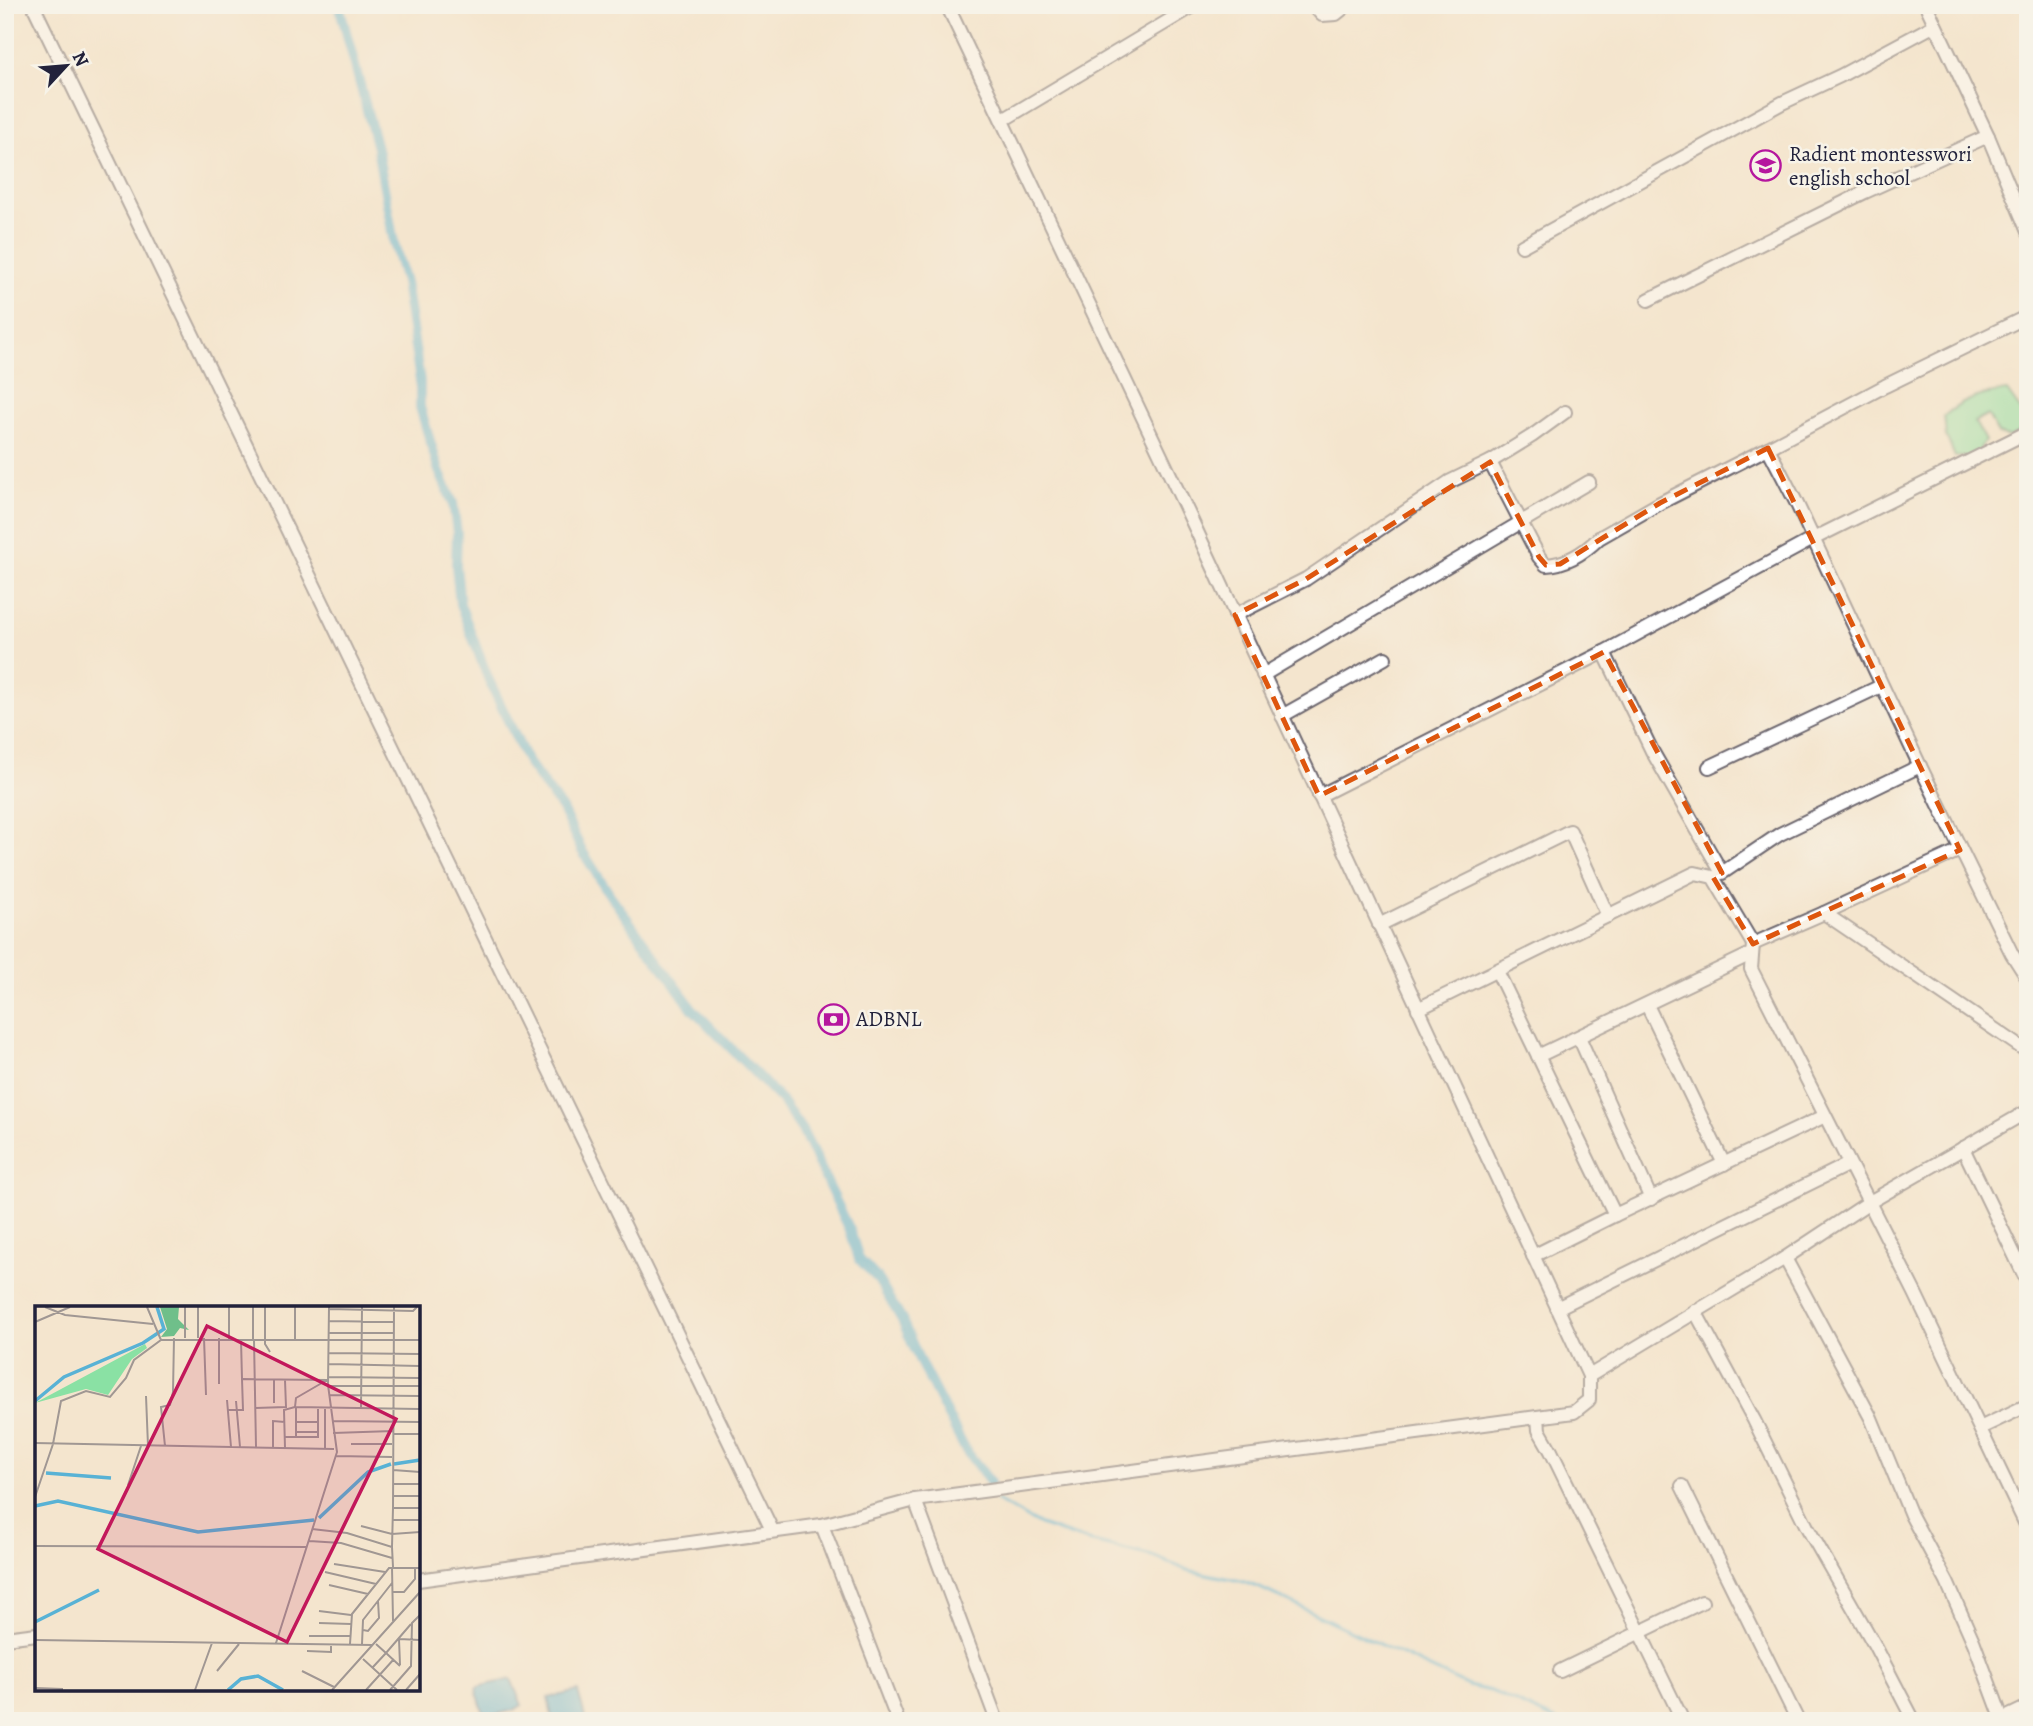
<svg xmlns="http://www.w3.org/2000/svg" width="2033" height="1726" viewBox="0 0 2033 1726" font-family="Alegreya,serif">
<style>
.green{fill:#8ae1a4;stroke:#568270;stroke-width:2}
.water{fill:#58b2d5;stroke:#3d6a88;stroke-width:2}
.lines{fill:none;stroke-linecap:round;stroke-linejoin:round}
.stream{stroke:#58b2d5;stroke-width:3.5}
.canal{stroke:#58b2d5;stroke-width:10}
.minor-casing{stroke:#6c666e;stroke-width:16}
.minor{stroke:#fff;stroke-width:12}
.marked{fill:none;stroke:#de560e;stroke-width:5;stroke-dasharray:14 9;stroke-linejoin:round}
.labels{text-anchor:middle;stroke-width:5;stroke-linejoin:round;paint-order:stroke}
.poi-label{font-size:21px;fill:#22223b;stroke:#f7f3e8;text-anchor:start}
.inset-river{fill:none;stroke:#58b2d5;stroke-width:3.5}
.inset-road{fill:none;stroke:#a09793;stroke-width:2}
.view{fill:#c2185b;fill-opacity:0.15;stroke:#c2185b;stroke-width:3.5}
.inset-edge{fill:none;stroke:#22223b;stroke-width:3.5}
</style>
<rect width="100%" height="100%" fill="#f7f3e8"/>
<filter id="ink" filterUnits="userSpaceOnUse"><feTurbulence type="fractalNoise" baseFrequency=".0143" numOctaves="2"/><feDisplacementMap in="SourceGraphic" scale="14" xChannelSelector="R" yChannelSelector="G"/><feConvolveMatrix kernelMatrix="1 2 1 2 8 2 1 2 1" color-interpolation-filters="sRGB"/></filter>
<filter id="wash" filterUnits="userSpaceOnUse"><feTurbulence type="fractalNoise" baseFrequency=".00686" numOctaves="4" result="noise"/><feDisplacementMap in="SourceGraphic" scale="28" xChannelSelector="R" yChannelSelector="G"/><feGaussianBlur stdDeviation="1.57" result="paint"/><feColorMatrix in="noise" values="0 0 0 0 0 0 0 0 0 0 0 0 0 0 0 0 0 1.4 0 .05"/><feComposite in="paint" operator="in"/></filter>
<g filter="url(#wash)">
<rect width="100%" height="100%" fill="#f4e5ce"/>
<path class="green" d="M2007,391L2028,421V428L2009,437L1998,434L1988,415L1975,422L1985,441L1975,457H1955L1946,436L1944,416C1964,399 1982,394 2007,391Z"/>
<g class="water">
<polygon points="511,1679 522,1705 514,1710 485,1717 476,1689 477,1687"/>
<polygon points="578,1691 586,1721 553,1721 548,1698"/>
</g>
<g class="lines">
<polyline class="stream" points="997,1501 1040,1525 1088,1541 1152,1556 1187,1570 1241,1581 1260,1588 1468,1686 1491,1691 1557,1721"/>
<polyline class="canal" points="339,5 377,148 394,243 405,282 420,381 420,407 439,471 453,503 457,533 456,566 460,604 488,678 528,763 562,809 581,849 610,895 692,1008 781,1100 802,1130 850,1230 859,1259 877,1278 902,1320 921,1364 965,1449 990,1482"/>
</g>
</g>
<g filter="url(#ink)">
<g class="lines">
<defs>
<g id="minor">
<polyline points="33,5 772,1530"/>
<polyline points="947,5 1192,521 1589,1376"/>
<polyline points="1313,5 1322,15 1336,14 1347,5"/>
<polyline points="1926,5 1988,136 2028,232"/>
<polyline points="1003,120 1195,5"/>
<polyline points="1522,246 1782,103 1840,76 1935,25"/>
<polyline points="1648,300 1865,192 1988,136"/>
<polyline points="1768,448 1885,386 2028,316"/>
<path d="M1490,462L1539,557L1546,565C1566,564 1585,552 1599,538L1660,503L1768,448L1796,502L1920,766L2012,954L2028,979"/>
<polyline points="1235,615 1306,579 1449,482 1490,462 1532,436 1565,412"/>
<polyline points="1604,652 1652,751 1722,873 1780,834 1920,766"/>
<polyline points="1263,675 1589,482"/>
<polyline points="1282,716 1385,658"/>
<polyline points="1709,767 1881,686"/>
<polyline points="1319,796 1604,652 1813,539 2028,432"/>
<polyline points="1824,913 1960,850"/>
<polyline points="1379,925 1570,831 1608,916"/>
<polyline points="1753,944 1751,969 1915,1293 2028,1529"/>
<polyline points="1497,971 1615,1215 1825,1116"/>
<polyline points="1647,1005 1724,1164"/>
<polyline points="1418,1009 1695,873 1713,877 1753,944 1824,913 2028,1052"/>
<polyline points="1579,1037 1651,1199"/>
<polyline points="1538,1056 1751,954"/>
<polyline points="1963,1148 2028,1283"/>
<polyline points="1533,1256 1615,1215"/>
<polyline points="1785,1258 1871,1418 1911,1515 1947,1582 1974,1643 2003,1721"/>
<polyline points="1557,1308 1849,1164"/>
<polyline points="1695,1311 1754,1420 1807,1527 1874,1644 1914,1721"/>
<polyline points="1538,1417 1539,1430 1551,1451 1683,1721"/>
<polyline points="1980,1428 2028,1405"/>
<polyline points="1682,1486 1798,1721"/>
<polyline points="915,1500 997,1721"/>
<polyline points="822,1525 898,1721"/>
<polyline points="418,1580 822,1525 915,1500 1574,1412 1589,1400 1589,1376 1785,1258 1868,1203 2028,1111"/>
<polyline points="5,1638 37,1634"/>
<polyline points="1560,1671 1702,1602"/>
<polyline points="1999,1721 2028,1707"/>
</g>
</defs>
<use href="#minor" class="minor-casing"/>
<use href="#minor" class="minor"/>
</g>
</g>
<path d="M0 0H2033V1726H0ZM1768,448L1960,850L1753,944L1713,877L1722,873L1604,652L1319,796L1235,615L1306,579L1490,462L1539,557L1546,565L1560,564L1660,503Z" fill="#f4e5ce" fill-opacity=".55" fill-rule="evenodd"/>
<path class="marked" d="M1768,448L1960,850L1753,944L1713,877L1722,873L1604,652L1319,796L1235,615L1306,579L1490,462L1539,557L1546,565L1560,564L1660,503Z"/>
<defs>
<symbol id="school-ring" viewBox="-11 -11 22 22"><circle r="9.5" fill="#f7f3e8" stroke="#b5179e" stroke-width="1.5"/><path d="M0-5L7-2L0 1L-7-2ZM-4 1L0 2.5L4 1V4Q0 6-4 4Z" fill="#b5179e"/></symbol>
<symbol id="bank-ring" viewBox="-11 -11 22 22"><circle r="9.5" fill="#f7f3e8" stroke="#b5179e" stroke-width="1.5"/><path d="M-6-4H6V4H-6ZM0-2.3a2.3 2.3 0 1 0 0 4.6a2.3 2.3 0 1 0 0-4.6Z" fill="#b5179e"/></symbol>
</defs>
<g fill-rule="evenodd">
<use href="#school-ring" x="1748" y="148" width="35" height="35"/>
<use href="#bank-ring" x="816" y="1002" width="35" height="35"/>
</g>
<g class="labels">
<g class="poi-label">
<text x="1789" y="161">Radient montesswori<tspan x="1789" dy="24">english school</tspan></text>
<text x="856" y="1026">ADBNL</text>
</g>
</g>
<g transform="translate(35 1306)">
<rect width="385" height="385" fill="#f4e5ce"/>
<path d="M110,38L112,42L97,53L73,89L51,83L0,97Z" fill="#8ae1a4"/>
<path d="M125,1H144L143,13L154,24L145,22L139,30L126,31L132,23Z" fill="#6fbf8a"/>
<path class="inset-river" d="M0,95L29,71L108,37L129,23L122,1M359,158L385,154M11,167L76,172M0,200L23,195L163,226L279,214M284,212L333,166L356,158M0,316L64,284M193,384L206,373L223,370L248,384"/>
<path class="inset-road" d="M10,1L30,9L118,18M112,1L126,34M150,1V32M163,1V32M218,1V34M230,1V38L235,46M260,1V33M294,3L378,5L382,1M294,15L359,16M0,16L35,1M294,27H359M169,32L171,89M194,33V1M206,34L207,73M219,34L221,141M294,47L385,48M294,58L385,60M293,71L385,72M184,78V32M293,80H385M294,89L385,90M111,90L113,140M192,94L196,141M201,95L205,141M239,97V73M260,101L385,103M220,102L251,101L250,74M326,102L327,1M290,103V142M193,104H208L207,73L293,74M297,115L385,116M261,116H283M261,126H283M298,127L358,125M358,128H385M250,131H283V103M261,131V102M0,137L299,143M316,138H357M130,140L126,101L135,99L138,86L139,32M238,141V115L250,116M250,142L249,104L260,101L261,92L292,74M301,150L357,151M358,164L385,166M358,178H385M93,179L106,140M358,190H385M0,191L18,138L26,95L51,85L75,91L91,72L99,54L126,34H385M358,202L359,1M358,214H385M326,220L357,228L385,226M277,223L312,227L357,241L358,261M274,235L306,237L357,252M0,240L272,241M357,241L358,202H385M299,258L350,266M357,261L358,315M290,266L341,278M294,279L333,288M358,286H369L380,273V261M284,305L316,309M284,317L316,318M328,324L333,325L344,312L343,295M274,330H316M364,333L365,359M364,333L385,334M0,334L337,339M241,337L302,146L293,79L294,1M315,338L317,308L354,262H385M327,338L328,314L357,277M341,338L351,347L376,318M272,345L296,346V338M328,353L362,384M338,361L351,347L365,360M182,365L204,338M267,365L299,381M0,382L28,383M160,384L177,337M297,384L385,286M331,384L359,353M355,384L376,360L377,317L385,309M371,384L385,368"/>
<path class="view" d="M172,20L361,113L252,336L63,243Z"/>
<rect width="385" height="385" class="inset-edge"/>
</g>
<rect width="2033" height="1726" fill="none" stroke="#f7f3e8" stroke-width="28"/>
<g transform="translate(66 66) rotate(64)" stroke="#f7f3e8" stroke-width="5" paint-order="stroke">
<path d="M0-5L12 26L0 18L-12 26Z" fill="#22223b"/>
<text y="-10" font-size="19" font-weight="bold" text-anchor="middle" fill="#22223b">N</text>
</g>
</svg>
